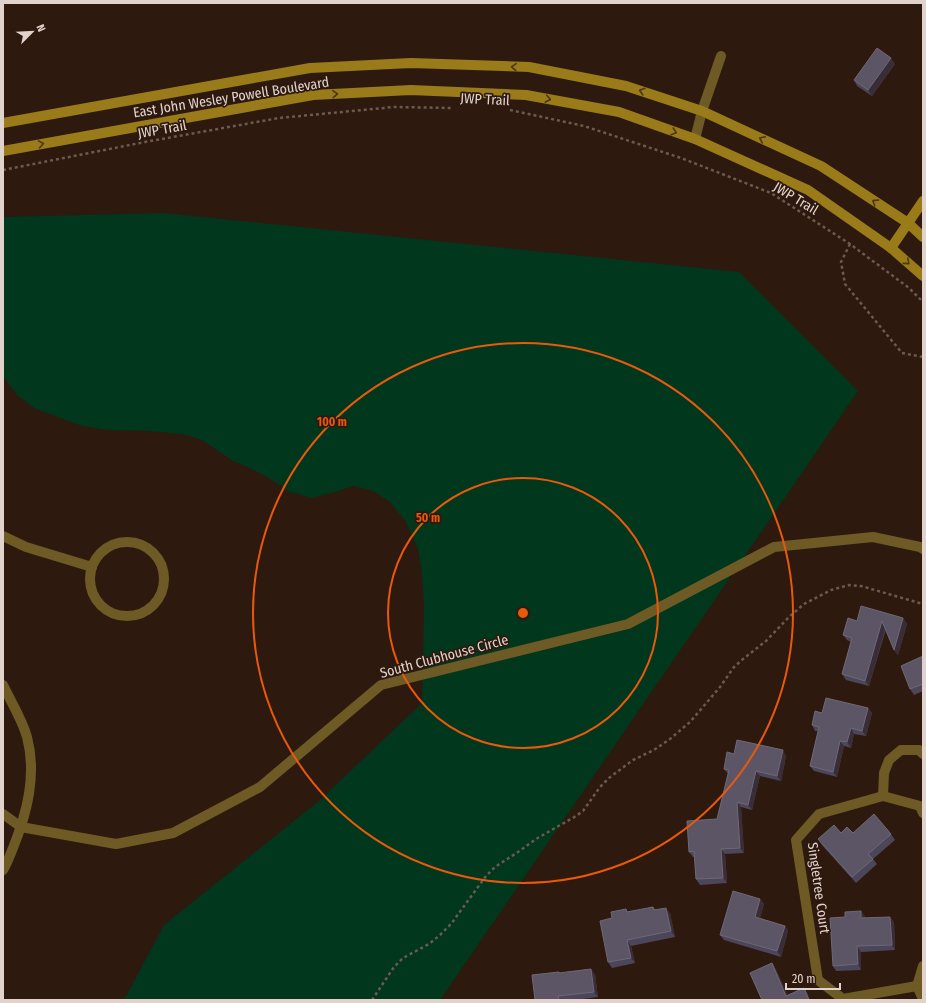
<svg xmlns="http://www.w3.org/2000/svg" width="926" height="1003" viewBox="0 0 926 1003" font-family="'Fira Sans Condensed',sans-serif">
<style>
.green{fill:#00371d}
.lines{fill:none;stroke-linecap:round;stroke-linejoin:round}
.path{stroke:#6c5950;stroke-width:2.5;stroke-dasharray:3 3;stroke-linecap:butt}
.street{stroke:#6d5a25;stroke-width:10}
.secondary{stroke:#997b1a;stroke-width:10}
.wall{fill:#4b465a}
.shaded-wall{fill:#392d37}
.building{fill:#5b5566;stroke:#706876}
.oneway{stroke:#4e3612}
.ring{fill:none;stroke:#e8590c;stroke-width:2}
.labels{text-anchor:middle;stroke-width:3.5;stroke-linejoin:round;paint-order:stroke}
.street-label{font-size:14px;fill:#e1d2cc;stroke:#2e190f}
.centre{fill:#e8590c;stroke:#2e190f;stroke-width:2}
.ring-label{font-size:12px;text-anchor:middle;font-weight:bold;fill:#e8590c;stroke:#2e190f;stroke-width:3.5;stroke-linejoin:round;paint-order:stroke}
</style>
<rect width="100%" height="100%" fill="#2e190f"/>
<polygon class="green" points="163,213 739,272 858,391 440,1000 124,1000 164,925 320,800 422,703 424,606 422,575 418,549 406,522 390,502 373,491 353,486 335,492 312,498 290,492 267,477 250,468 233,461 202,440 182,434 151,431 108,430 82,426 34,408 17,395 5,379 3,375 3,217"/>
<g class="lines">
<g class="path">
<polyline points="510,110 584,126 681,158 771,193 850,244 909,288 923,302"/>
<polyline points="3,170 145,142 279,118 394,107 451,108"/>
<polyline points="850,244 841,262 845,284 902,353 923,357"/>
<polyline points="372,1000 394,967 403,958 429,944 440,935 451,924 486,876 495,867 518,852 536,839 576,816 583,811 600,787 609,778 633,760 654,750 670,739 690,722 720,687 734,667 743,659 766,641 789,617 804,604 831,590 849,585 861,586 923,604"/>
</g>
<g class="street">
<polyline points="695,139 702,111 721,56"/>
<polyline points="3,536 26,547 92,567"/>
<circle cx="127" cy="579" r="37"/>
<path d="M3,685C11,702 22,719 27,737C37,775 27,813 13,848C10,855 7,864 3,870"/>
<polyline points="883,796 884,773 889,760 901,750 919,750 923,754"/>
<polyline points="3,814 21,827 116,844 173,833 260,787 381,685 628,624 774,547 873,537 920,547 923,549"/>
<polyline points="923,966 917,986 923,999"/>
<polyline points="917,986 843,999 818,980 796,840 819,814 883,796 920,806 923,813"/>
</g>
<g class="secondary">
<polyline points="3,123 310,68 411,63 529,67 626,86 702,111 821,166 908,223 923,237"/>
<polyline points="3,151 313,95 411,90 526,95 619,112 695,139 808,190 891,248 923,276"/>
<polyline points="891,248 923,201"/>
</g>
</g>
<g class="wall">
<polygon points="895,64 872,96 857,86 854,80"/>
<polygon points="903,618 907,624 898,655 894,650 886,629 869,686 846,680 842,674 851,642 847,640 843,635 857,621"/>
<polygon points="923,656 923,691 914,695 910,689"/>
<polygon points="868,708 872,713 866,736 854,734 851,748 844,746 837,777 814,771 810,766 818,731 815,731 812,725 822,713"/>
<polygon points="734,754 786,756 781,781 760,776 752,810 741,807 744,853 725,854 727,883 700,885 696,879 695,857 693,857 689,852 717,819 728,774 724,769"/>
<polygon points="841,833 891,834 895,840 873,859 877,864 856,883 822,845 818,839"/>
<polygon points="760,899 764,904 760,918 785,926 788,931 781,957 724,940 720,935"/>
<polygon points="653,907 656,910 670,913 675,937 631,946 635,963 612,968 608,962 629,912"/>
<polygon points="861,911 865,917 865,918 894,922 895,950 861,952 861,970 836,971 833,966 845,917"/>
<polygon points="559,972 560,973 595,974 598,997 575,1000 535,1000"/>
</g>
<g class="shaded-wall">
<polygon points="891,58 895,64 872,96 868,90"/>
<polygon points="903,618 907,624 898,655 894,650"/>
<polygon points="882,621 886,626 869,686 865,681"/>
<polygon points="868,708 872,713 866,736 862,731"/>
<polygon points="851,728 854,734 851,748 847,742"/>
<polygon points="840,741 844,746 837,777 833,772"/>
<polygon points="783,750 786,756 781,781 777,776"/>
<polygon points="756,771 760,776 752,810 748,805"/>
<polygon points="737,802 741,807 744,853 740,848"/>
<polygon points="721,849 725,854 727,883 723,878"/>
<polygon points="760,899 764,904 759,922 755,917"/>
<polygon points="666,908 670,913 675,937 671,931"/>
<polygon points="861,911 865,917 865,923 861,918"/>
<polygon points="890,917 894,922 895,950 892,945"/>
<polygon points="785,926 788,931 781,957 777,951"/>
<polygon points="627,940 631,946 635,963 631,958"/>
<polygon points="857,946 861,952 861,970 858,964"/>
<polygon points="772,963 776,969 790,1000 786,996"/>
<polygon points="591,969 595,974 598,997 594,992"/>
<polygon points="804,988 808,994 810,1000 809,1000"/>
</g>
<g class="building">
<polygon points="877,48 891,58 868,90 854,80"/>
<polygon points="861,606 903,618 894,650 882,621 865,681 842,674 852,638 843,635 848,618 857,621"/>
<polygon points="923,656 923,684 910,689 901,666"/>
<polygon points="826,698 868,708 862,731 851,728 847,742 840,741 833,772 810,766 819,727 812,725 815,711 822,713"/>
<polygon points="737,740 783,750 777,776 756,771 748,805 737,802 740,848 721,849 723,878 696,879 694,851 689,852 687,821 717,819 729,770 724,769 727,752 734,754"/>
<polygon points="874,814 891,834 868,854 873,859 852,877 818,839 834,825 841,833 847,827 853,833"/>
<polygon points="733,891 760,899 755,917 785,926 777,951 720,935"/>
<polygon points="653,907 654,910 666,908 671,931 627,940 631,958 608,962 600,921 612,918 611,912 626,909 627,912"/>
<polygon points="861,911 861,918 890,917 892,945 857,946 858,964 833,966 830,918 845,917 845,912"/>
<polygon points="772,963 786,996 804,988 809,1000 762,1000 750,973"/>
<polygon points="591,969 594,992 558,996 559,1000 535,1000 532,975 559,972 559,973"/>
</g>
<defs><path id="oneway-chevron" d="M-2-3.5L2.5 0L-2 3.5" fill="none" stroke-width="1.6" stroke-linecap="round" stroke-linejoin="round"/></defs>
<g class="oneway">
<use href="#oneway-chevron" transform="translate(514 67) rotate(-178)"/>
<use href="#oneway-chevron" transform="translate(642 91) rotate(-162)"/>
<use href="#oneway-chevron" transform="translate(335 94) rotate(-3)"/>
<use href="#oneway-chevron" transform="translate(548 99) rotate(11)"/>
<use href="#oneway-chevron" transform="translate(674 132) rotate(19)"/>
<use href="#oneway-chevron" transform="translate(762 139) rotate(-155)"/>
<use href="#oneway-chevron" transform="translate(41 144) rotate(-10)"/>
<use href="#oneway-chevron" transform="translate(875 202) rotate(-147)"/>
<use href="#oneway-chevron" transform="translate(907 262) rotate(41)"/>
</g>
<g class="ring">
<circle cx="523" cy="613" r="135"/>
<circle cx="523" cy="613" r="270"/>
</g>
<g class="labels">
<g class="street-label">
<text transform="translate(231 97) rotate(-9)" y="5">East John Wesley Powell Boulevard</text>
<text transform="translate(485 99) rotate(3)" y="5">JWP Trail</text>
<text transform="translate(162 129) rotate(-10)" y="5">JWP Trail</text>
<text transform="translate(796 198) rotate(31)" y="5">JWP Trail</text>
<text transform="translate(444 656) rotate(-15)" y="5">South Clubhouse Circle</text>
<text transform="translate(819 888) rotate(82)" y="5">Singletree Court</text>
</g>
</g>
<circle cx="523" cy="613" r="6" class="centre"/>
<g class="ring-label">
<text x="332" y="426">100 m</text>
<text x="428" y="522">50 m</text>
</g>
<rect width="926" height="1003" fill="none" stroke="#e1d2cc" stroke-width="8"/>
<g transform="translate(32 32) rotate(66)" stroke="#2e190f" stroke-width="3" paint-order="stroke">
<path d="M0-3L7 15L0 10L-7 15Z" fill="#e1d2cc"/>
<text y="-6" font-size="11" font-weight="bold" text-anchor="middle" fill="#e1d2cc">N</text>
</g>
<path d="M786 983v6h54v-6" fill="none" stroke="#e1d2cc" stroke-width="2"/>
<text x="792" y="983" font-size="12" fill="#e1d2cc" stroke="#2e190f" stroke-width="3" paint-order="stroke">20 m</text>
</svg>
